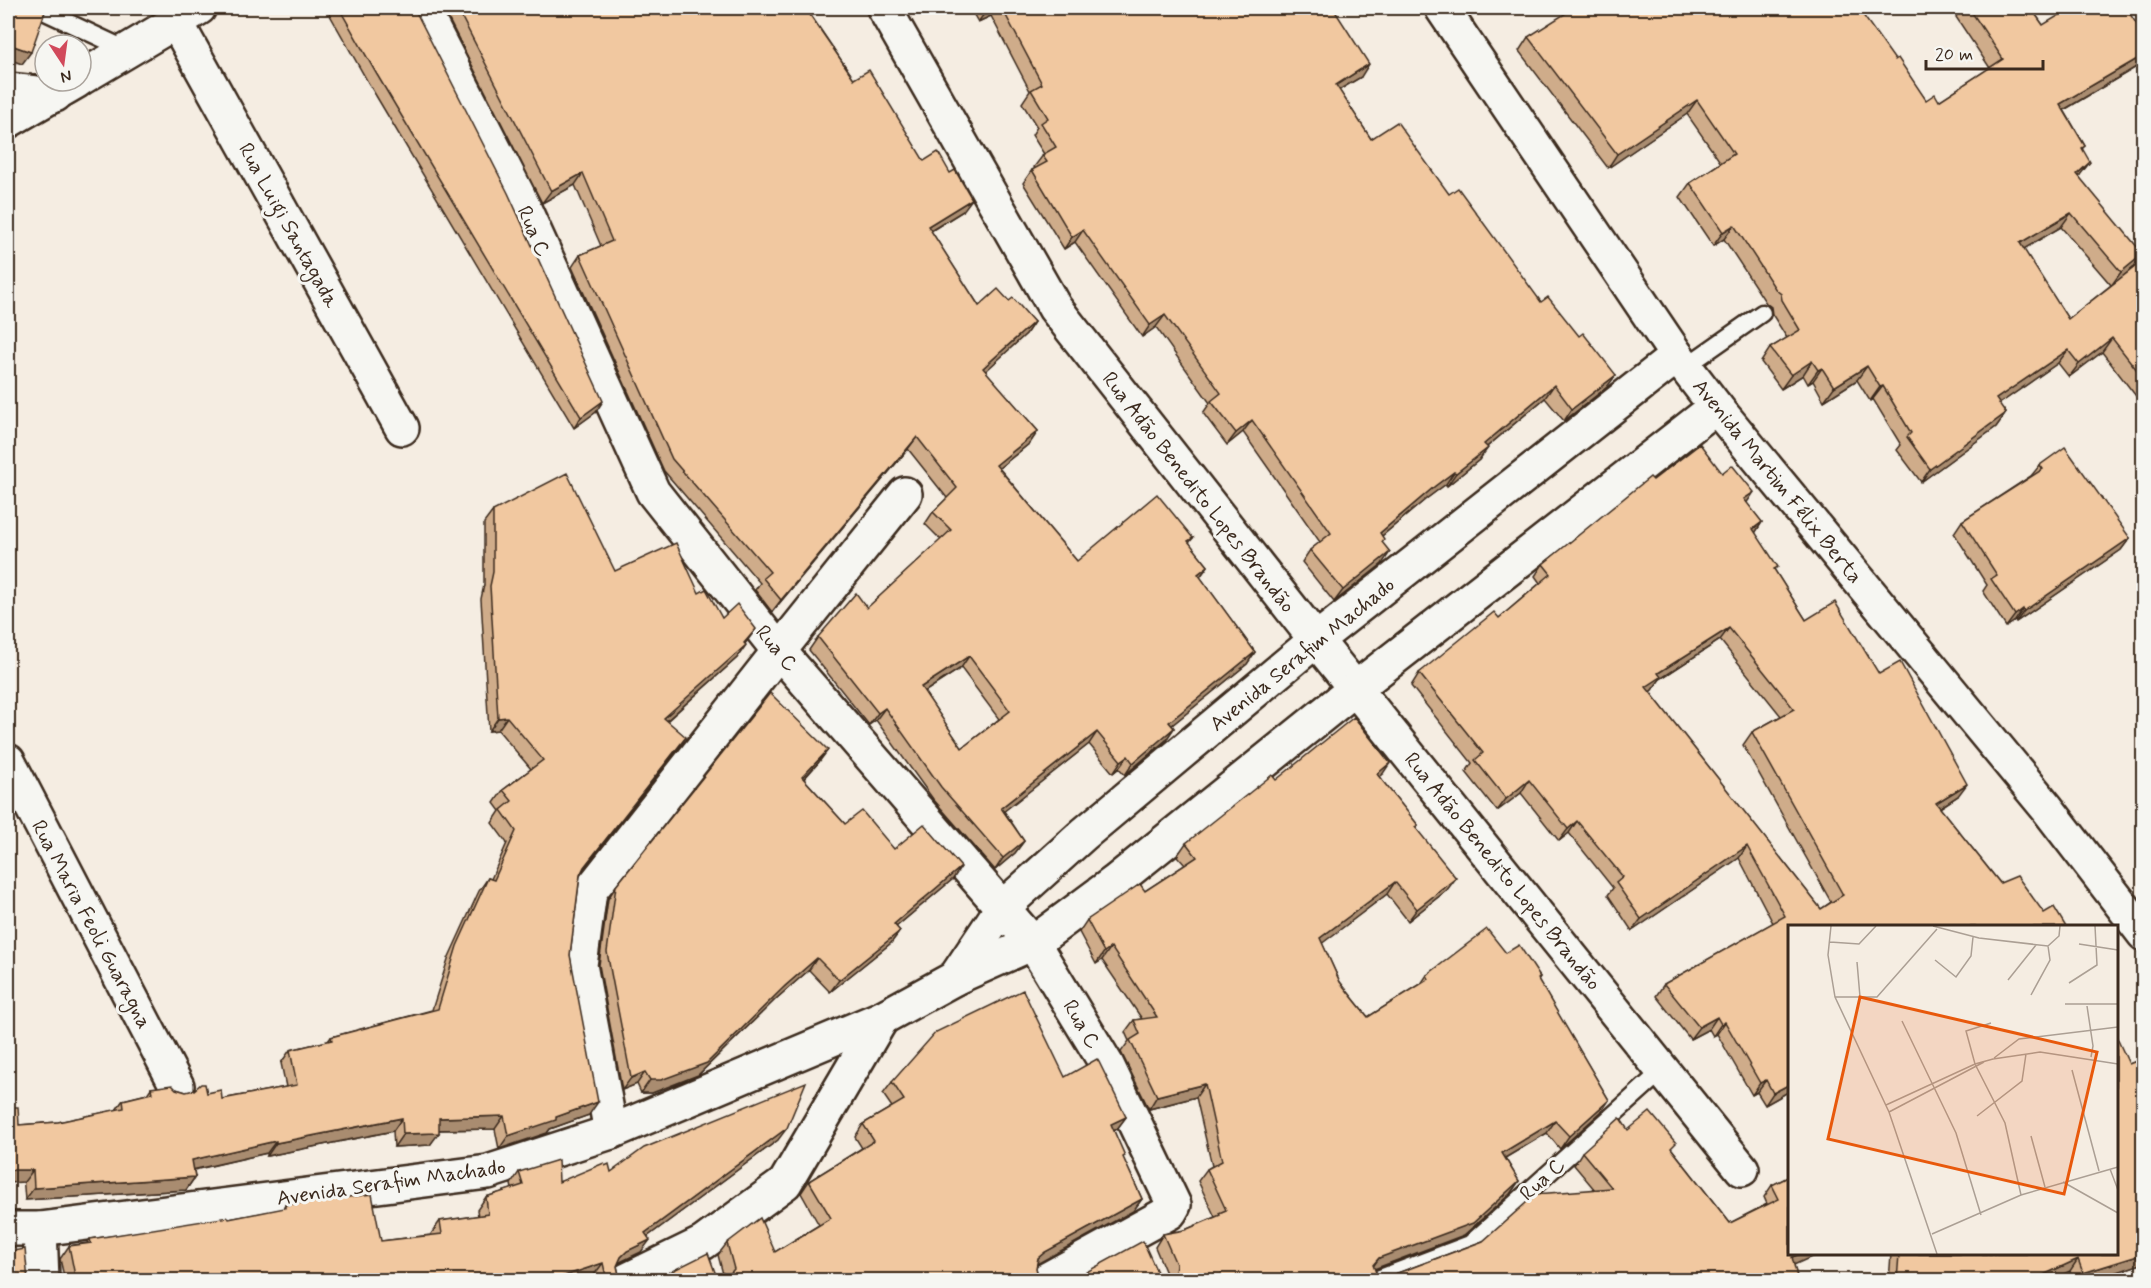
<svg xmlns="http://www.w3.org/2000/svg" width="2151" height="1288" viewBox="0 0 2151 1288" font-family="Mynerve,sans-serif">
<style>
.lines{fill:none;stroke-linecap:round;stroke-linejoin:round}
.service-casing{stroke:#3b2a1e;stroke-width:21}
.minor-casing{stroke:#3b2a1e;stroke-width:38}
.tertiary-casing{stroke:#3b2a1e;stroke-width:38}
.secondary-casing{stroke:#3b2a1e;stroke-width:38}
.service{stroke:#f6f6f2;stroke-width:16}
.minor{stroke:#f6f6f2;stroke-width:33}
.tertiary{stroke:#f6f6f2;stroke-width:33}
.secondary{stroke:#f6f6f2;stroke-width:33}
.wall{fill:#cfac8a;stroke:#3b2a1e;stroke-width:1.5;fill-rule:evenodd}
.shaded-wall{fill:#a98c70;stroke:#3b2a1e;stroke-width:1.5}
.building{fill:#f1c8a0;stroke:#3b2a1e;stroke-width:1.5;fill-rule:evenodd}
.labels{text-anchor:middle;stroke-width:6;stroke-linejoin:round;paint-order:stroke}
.street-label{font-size:21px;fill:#3b2a1e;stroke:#f6f6f2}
.inset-road{fill:none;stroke:#ab9f94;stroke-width:1.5}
.view{fill:#e8590c;fill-opacity:0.15;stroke:#e8590c;stroke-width:3}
.inset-edge{fill:none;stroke:#3b2a1e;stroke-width:3}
</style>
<rect width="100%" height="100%" fill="#f5ede2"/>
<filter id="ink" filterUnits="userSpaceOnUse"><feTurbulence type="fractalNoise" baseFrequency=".0167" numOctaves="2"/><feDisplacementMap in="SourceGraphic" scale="12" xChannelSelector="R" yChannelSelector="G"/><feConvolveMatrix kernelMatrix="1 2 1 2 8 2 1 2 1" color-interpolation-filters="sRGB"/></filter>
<g filter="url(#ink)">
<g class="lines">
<defs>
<g id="service">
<polyline points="37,8 127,50"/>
<polyline points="1685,367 1762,313"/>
<polyline points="1375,1280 1470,1244 1663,1070"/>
</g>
<g id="minor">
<polyline points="422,8 518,195 653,492 779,651 1033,943 1107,1065 1174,1205 1170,1212 1046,1280"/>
<polyline points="884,8 1055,308 1316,640 1742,1169"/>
<polyline points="176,22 402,428"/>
<polyline points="8,90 55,95"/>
<polyline points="8,761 177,1086"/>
<polyline points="611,1132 580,965 590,891 779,651 905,494"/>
<polyline points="40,1229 42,1280"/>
<polyline points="627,1280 703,1243 785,1183 882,1018"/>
</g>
<g id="tertiary">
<polyline points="81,78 199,8"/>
<polyline points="8,121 77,81"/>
<polyline points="955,978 1002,908 1084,834 1316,640 1677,356"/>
<polyline points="8,1229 40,1229 488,1172 611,1132 882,1018 955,978 1033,943 1115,882 1356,688 1716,407"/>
</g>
<polyline id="secondary" points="1442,8 1677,356 1716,407 2047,808 2144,934"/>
</defs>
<use href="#service" class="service-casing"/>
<use href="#minor" class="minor-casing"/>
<use href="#tertiary" class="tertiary-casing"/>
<use href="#secondary" class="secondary-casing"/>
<use href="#service" class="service"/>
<use href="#minor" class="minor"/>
<use href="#tertiary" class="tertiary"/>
<use href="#secondary" class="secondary"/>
</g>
<g class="wall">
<polygon points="326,8 414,8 596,412 574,428 369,84"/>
<path d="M446,8H814L810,14L854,79L924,161L963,211L931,231L979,306L1009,301L1034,322L1026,334L985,371L1038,431L1030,443L999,468L1077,561L1193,538L1189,543L1208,566L1200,577L1255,652L1247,664L1172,725L1174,728L1166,740L1125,775L1119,768L1113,773L1089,744L1004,811L1024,841L1015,853L995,870L933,799L876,720L869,725L809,650L818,637L867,608L941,540L925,524L933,512L947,498L908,449L772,612L755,590L760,583L664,471L572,267L580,255L601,246L575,185L542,203L444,10ZM961,668L999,719L962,748L924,692Z"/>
<polygon points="970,8 1333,8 1361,77 1339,90 1371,139 1449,194 1541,302 1607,387 1564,421 1545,398 1487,447 1479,460 1447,486 1446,484 1426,499 1382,536 1382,564 1334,602 1302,562 1310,550 1320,542 1243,432 1227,445 1203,413 1210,403 1156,327 1142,337 1075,242 1064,249 1023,183 1032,170 1035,169 1034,167 1044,154 1032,135 1037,127 1022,103 1030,91 991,16 978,22"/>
<path d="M1961,8H2031L2043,25L2144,35L2143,63L2064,110L2085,146L2082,149L2080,175L2079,177L2133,268L2144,260V397L2139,400L2102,352L2069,377L2058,363L1999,404L2006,413L1996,427L1921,482L1897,450L1901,445L1873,399L1870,401L1857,380L1824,401L1813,381L1808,384L1803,375L1781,389L1761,362L1770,348L1787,338L1772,314L1771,307L1766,303L1724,239L1713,246L1680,197L1690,183L1721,163L1687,114L1608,168L1519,51L1528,37L1895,60L1926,100L1939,101L1990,68L1956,17ZM2061,227L2111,285L2068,319L2023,249Z"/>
<polygon points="2040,465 2130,538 2121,550 2016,622 2015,621 2006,627 1983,591 1987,585 1954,533 1962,521 2031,476"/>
<path d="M1722,473L1762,522L1755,533L1775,571L1806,620L1879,674L1958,796L1940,808L2000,883L2044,913L1790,927V1094L1788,1092L1765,1105L1757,1092L1752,1095L1717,1034L1713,1036L1709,1029L1690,1039L1656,996L1664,984L1773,923L1739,858L1632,931L1608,895L1613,888L1569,833L1559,841L1521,793L1497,811L1466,772L1472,763L1411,686L1419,673L1499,618L1540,583L1535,576L1543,564L1653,480ZM1720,640L1781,716L1752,732L1743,745L1831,902L1821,909L1650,692L1652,690L1660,679Z"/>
<polygon points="493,511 615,571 699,593 722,618 745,644 737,658 667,721 677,750 583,870 580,875 570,955 589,1115 550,1129 547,1133 499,1149 495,1129 439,1130 430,1145 394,1147 393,1131 267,1156 267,1153 194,1170 195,1177 186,1190 25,1200 19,1125 58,1122 116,1110 123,1100 147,1094 151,1088 176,1089 186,1092 207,1093 222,1099 286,1087 281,1063 290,1050 328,1041 331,1037 432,1010 448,959 479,891 488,878 491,879 507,843 492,823 500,811 494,803 503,790 531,769 498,730 489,731 481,599 484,585 484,523"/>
<polygon points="819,762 804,779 845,824 953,879 896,927 900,931 891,943 830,992 809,970 777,998 698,1075 652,1093 641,1093 637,1084 622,1090 599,965 608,899 616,886"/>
<polygon points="1382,775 1379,777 1418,825 1416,828 1447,890 1408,921 1387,894 1322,943 1340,982 1368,1017 1421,984 1427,975 1506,953 1540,977 1538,980 1609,1100 1601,1112 1560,1149 1547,1133 1505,1158 1519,1181 1510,1194 1464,1235 1375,1269 1377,1275 1381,1278 1387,1277 1483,1241 1595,1190 1574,1165 1582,1152 1628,1130 1672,1149 1730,1223 1767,1204 1764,1197 1772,1185 1790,1176 1794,1265 1798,1281 1070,1281 1157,1272 1165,1278 1168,1278 1155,1247 1163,1234 1185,1230 1215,1217 1198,1181 1207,1169 1212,1166 1196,1097 1149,1109 1121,1052 1129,1041 1125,1032 1134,1020 1142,1019 1102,960 1096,964 1079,932 1087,920 1145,891 1185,865 1177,856 1186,843 1276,780"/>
<polygon points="2144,1058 2144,1263 2091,1281 2073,1281 2070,1271 2049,1281 1889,1281 1891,1254 2116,1254 2129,1064"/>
<polygon points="1065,1077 1126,1117 1117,1129 1114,1131 1123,1158 1142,1199 1133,1211 1037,1264 1036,1268 1038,1276 652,1281 716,1275 721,1278 724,1278 718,1255 727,1243 775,1252 819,1225 801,1193 809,1181 862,1148 855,1137 863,1124 892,1107 883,1094 892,1082"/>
<polygon points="778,1140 647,1237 641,1252 618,1264 617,1266 619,1275 623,1281 595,1281 594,1275 578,1281 65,1281 60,1259 69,1246 87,1243 90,1239 229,1219 283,1209 285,1205 381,1241 431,1235 431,1234 440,1221 478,1216 477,1210 486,1197 512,1189 511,1184 519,1172 559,1182 605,1166 611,1172"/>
</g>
<g class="shaded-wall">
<polygon points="992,8 996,8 991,16 978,22 987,10"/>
<polygon points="8,44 31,52 22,64 8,59"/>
<polygon points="2144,55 2143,63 2050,118 2060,104"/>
<polygon points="1369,64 1361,77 1327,97 1336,85"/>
<polygon points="1697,100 1687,114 1608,168 1617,154"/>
<polygon points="2090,162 2080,175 2067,188 2077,174"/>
<polygon points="583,173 575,185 542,203 551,191"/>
<polygon points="972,199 963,211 919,238 928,226"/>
<polygon points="2071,213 2061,227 2010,257 2020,243"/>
<polygon points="1734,225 1724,239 1713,246 1723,232"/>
<polygon points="1083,230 1075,242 1064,249 1072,237"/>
<polygon points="2143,254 2133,268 2111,286 2121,272"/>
<polygon points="1165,315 1156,327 1142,337 1150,325"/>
<polygon points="1034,322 1026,334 975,381 983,368"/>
<polygon points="2112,338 2102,352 2069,377 2079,364"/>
<polygon points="2068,350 2058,363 1986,413 1996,399"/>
<polygon points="1812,361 1803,375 1781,389 1791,375"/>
<polygon points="1867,366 1857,380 1824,401 1834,387"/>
<polygon points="1822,368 1813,381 1808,384 1818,370"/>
<polygon points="1616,375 1607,387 1564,421 1572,409"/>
<polygon points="1554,385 1545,398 1476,456 1484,444"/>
<polygon points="1883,386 1873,399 1870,401 1880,387"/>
<polygon points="603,401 596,412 574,428 581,417"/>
<polygon points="2006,413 1996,427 1921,482 1930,469"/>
<polygon points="1252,420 1243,432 1227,445 1236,433"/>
<polygon points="1038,431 1030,443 988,477 996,465"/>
<polygon points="917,437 908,449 772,612 781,600"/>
<polygon points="1488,448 1479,460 1447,486 1456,473"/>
<polygon points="1454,472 1446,484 1426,499 1371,545 1380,533 1435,486"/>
<polygon points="1754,492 1746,504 1744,499"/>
<polygon points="1762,522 1754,535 1753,529"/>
<polygon points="2130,538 2121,550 2016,622 2024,611"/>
<polygon points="1390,552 1382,564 1334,602 1343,590"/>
<polygon points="1208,566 1199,578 1198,574"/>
<polygon points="2023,609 2015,621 2006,627 2015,615"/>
<polygon points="1729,628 1720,640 1660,679 1652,690 1638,700 1646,687 1658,673"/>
<polygon points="756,629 739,652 746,645 737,658 655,731 664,718 744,643"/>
<polygon points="1255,652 1247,664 1161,734 1169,722"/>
<polygon points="969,656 961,668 912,700 921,687"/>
<polygon points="885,708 876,720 869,725 878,713"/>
<polygon points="507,717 498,730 489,731 498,718"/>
<polygon points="1174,728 1166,740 1125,775 1133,763"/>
<polygon points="1097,732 1089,744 993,820 1001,808"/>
<polygon points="686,737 677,750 575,879 584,867"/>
<polygon points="828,750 819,762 794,789 802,777"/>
<polygon points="1128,756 1119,768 1113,773 1121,761"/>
<polygon points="1390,763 1382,775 1368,786 1377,774"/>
<polygon points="1529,780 1521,793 1497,811 1506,799"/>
<polygon points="1967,784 1958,796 1927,816 1936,803"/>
<polygon points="1577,821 1569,833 1559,841 1568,829"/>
<polygon points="1024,841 1015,853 995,870 1003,858"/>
<polygon points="1747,846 1739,858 1632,931 1641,919"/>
<polygon points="961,867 953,879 885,936 894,924"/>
<polygon points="1456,878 1447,890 1408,921 1417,909"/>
<polygon points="1395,882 1387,894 1312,951 1320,938"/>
<polygon points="900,931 891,943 830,992 839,980"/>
<polygon points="1111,947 1102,960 1096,964 1104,952"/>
<polygon points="817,958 809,970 777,998 698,1075 652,1093 641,1093 650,1080 785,986"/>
<polygon points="1717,1017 1709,1029 1690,1039 1699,1027"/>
<polygon points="1725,1022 1717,1034 1713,1036 1721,1024"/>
<polygon points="645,1072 637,1084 622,1090 631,1078"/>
<polygon points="1766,1080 1757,1092 1752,1095 1760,1083"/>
<polygon points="1205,1084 1196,1097 1149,1109 1157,1096"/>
<polygon points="1790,1084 1790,1090 1788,1092 1765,1105 1773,1093"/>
<polygon points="1609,1100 1601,1112 1560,1149 1569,1136"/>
<polygon points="598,1102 589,1115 550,1129 547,1133 499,1149 508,1136 556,1117"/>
<polygon points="504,1116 495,1129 430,1130 439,1118"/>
<polygon points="1126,1117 1117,1129 1103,1137 1111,1124"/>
<polygon points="402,1118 393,1131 267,1156 276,1143"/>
<polygon points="1555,1121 1547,1133 1493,1165 1502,1153"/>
<polygon points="787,1128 778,1140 636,1245 645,1233"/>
<polygon points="439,1133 430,1145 394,1147 403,1134"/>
<polygon points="276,1141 267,1153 183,1172 192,1160"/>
<polygon points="8,1170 33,1170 24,1182 8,1183"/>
<polygon points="195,1177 186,1190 25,1200 34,1188"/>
<polygon points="1519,1181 1510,1194 1464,1235 1371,1270 1365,1278 1379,1258"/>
<polygon points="1142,1199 1133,1211 1037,1264 1038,1258 1045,1252"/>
<polygon points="650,1240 641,1252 618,1263 621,1257 627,1251"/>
<polygon points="1800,1254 1818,1254 1783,1270 1792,1257"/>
<polygon points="2144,1254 2144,1263 2091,1281 2078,1281 2083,1273"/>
<polygon points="2078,1259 2070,1271 2049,1281 2030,1281"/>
<polygon points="603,1263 594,1275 578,1281 549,1281"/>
</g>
<g class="building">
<polygon points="8,8 42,8 46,9 31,52 8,44"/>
<polygon points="339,8 414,8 508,193 603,401 581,417 376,73"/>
<path d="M457,8H814L808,12L854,79L869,70L924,161L938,152L950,173L955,170L972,199L928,226L979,306L998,289L1009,301L1013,298L1034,322L983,368L1038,431L996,465L1077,561L1157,494L1193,538L1188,541L1208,566L1198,574L1255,652L1169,722L1174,728L1133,763L1128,756L1121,761L1097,732L1001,808L1024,841L1003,858L941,787L885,708L878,713L818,637L856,593L867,608L951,530L933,512L957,488L917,437L781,600L763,578L770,572L672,459L580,255L612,241L583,173L551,191ZM969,656L1010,711L962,748L921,687Z"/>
<polygon points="1002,8 1333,8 1369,64 1336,85 1371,139 1397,122 1449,194 1458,188 1541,302 1548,297 1579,336 1583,333 1616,375 1572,409 1554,385 1484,444 1488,448 1456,473 1454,472 1435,486 1380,533 1384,539 1382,542 1390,552 1343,590 1310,550 1331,533 1252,420 1236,433 1211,401 1221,393 1165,315 1150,325 1083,230 1072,237 1032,170 1047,162 1042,155 1056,147 1041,123 1048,118 1031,90 1042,84"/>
<polygon points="1574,8 1858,8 1895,60 1898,58 1926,100 1935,94 1939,101 2003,59 1969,8 2031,8 2043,25 2071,8 2126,8 2144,35 2144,55 2060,104 2085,146 2082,148 2090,162 2077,174 2143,254 2121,272 2071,213 2020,243 2068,319 2144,260 2144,379 2112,338 2079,364 2068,350 1996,399 2006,413 1930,469 1907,437 1911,433 1883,386 1880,387 1867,366 1834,387 1822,368 1818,370 1812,361 1791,375 1770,348 1800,330 1782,300 1781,294 1776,290 1734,225 1723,232 1690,183 1734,154 1697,100 1617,154 1528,37"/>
<path d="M1700,444L1722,473L1732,465L1754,492L1744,499L1762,522L1753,529L1778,567L1774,569L1806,620L1835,602L1879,674L1900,662L1967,784L1936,803L2000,883L2017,876L2044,913L2054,907L2066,927H1790V1084L1773,1093L1766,1080L1760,1083L1725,1022L1721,1024L1717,1017L1699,1027L1664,984L1785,916L1747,846L1641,919L1616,883L1623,877L1577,821L1568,829L1529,780L1506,799L1475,760L1483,753L1419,673L1494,612L1499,618L1551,574L1543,564L1650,477L1653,480ZM1729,628L1794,709L1752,732L1843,895L1821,909L1646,687L1661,677L1658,673Z"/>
<polygon points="2065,447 2130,538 2024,611 2023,609 2015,615 1991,579 1997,575 1962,521 2043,469 2040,465"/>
<polygon points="567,473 615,571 676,543 699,593 706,589 722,618 737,604 756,629 744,643 746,645 664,718 686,737 584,867 580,875 570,955 598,1102 556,1117 556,1120 508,1136 504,1116 439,1118 439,1133 403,1134 402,1118 276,1143 276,1141 192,1160 195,1177 34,1188 33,1170 8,1170 8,1107 18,1107 19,1125 58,1122 124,1108 123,1100 152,1093 151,1088 172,1085 176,1089 186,1092 194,1090 201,1084 205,1084 207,1093 221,1090 222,1099 297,1085 290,1050 332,1040 331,1037 438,1009 457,946 488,878 494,880 516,831 501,810 512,801 503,790 543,760 507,717 498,718 490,586 493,572 493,511"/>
<polygon points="770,693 828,750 802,777 845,824 862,811 894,849 924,824 961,867 894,924 900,931 839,980 817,958 785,986 707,1063 661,1080 650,1080 645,1072 631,1078 607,952 616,886"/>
<polygon points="1354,717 1390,763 1377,774 1418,825 1415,827 1456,878 1417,909 1395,882 1320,938 1340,982 1368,1017 1429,979 1427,975 1487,929 1506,953 1519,945 1540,977 1538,979 1609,1100 1569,1136 1555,1121 1502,1153 1519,1181 1473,1223 1379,1258 1373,1265 1377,1275 1381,1278 1387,1277 1483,1241 1536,1194 1612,1188 1582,1152 1620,1118 1628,1130 1650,1112 1676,1143 1671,1148 1730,1223 1779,1199 1772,1185 1790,1176 1790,1254 1800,1254 1792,1257 1798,1281 1070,1281 1143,1241 1157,1272 1165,1278 1171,1277 1175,1273 1176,1264 1163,1234 1185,1230 1220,1215 1219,1213 1226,1210 1207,1169 1222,1161 1205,1084 1157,1096 1130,1040 1140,1034 1134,1020 1157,1017 1111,947 1104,952 1087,920 1140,884 1145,891 1197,857 1186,843 1272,775 1276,780"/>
<polygon points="1023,990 1065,1077 1097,1059 1099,1062 1126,1117 1111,1124 1125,1156 1123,1157 1142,1199 1045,1252 1038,1258 1036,1268 1038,1276 1042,1281 652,1281 708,1253 716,1275 721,1278 727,1277 734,1269 727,1243 760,1218 775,1252 831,1218 809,1181 874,1141 863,1124 904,1100 892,1082 936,1032"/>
<polygon points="2116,1036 2129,1064 2144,1058 2144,1254 2083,1273 2078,1259 2030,1281 1897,1281 1899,1254 2116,1254"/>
<polygon points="806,1082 787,1128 645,1233 650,1240 627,1251 621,1257 617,1266 619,1275 623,1281 607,1281 603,1263 549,1281 76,1281 69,1246 91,1243 90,1239 228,1217 229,1219 285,1208 285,1205 372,1194 381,1241 442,1234 440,1221 488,1214 486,1197 523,1185 519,1172 558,1160 559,1182 604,1163 605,1166 609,1164 611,1172 644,1148"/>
<polygon points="25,1249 28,1281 8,1281 8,1252"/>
</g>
</g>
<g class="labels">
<g class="street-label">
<text transform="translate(289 225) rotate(61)" y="7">Rua Luigi Santagada</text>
<text transform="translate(534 231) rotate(66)" y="7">Rua C</text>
<text transform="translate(1778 481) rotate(51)" y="7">Avenida Martim Félix Berta</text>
<text transform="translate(1199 492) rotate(52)" y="7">Rua Adão Benedito Lopes Brandão</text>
<text transform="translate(777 648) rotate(50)" y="7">Rua C</text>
<text transform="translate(1302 654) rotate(-39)" y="7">Avenida Serafim Machado</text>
<text transform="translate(1503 871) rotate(51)" y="7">Rua Adão Benedito Lopes Brandão</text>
<text transform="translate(92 924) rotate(62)" y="7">Rua Maria Feoli Guaragna</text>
<text transform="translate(1082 1024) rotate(59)" y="7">Rua C</text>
<text transform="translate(1542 1179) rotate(-42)" y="7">Rua C</text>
<text transform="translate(391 1182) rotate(-8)" y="7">Avenida Serafim Machado</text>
</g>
</g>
<g transform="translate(1788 925)">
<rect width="330" height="330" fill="#f5ede2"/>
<path class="inset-road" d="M43,1L40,30L47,72L101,187L149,329M145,1L191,13L260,21L271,11L272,1M42,17L71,19L88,1M291,19L330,25M147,35L168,52L183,31L185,12M69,37L72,72M220,55L248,20M281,58L309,40L307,1M243,70L262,35L260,21M47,72H89L149,4M277,79H330M299,81L305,121L303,132M114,96L168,208L193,290M203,98L178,106L187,139L217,198L233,270M206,133L231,114L330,102M284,145L311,246M98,180L187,139L205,134L252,127L330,139M101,187L196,137M189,191L234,156L238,129M243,211L257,262M322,244L330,265M275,257L330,288M144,309L233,270L330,242"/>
<path class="view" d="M72,72L309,127L276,269L40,214Z"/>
<rect width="330" height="330" class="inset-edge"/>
</g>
<rect width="2151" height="1288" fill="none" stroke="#f6f6f2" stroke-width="30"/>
<rect x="15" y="15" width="2121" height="1258" fill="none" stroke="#3b2a1e" stroke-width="2" filter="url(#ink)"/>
<g transform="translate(63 63) rotate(167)"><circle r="28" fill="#f6f6f2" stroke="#aba49d" stroke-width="1.5"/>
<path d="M0-4.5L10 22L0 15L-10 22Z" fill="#d1495b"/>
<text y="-9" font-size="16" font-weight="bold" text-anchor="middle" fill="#3b2a1e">N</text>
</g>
<path d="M1926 60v9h117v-9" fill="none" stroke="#3b2a1e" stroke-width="3"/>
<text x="1935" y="60" font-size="18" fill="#3b2a1e" stroke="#f6f6f2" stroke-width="4.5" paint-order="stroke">20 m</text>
</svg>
